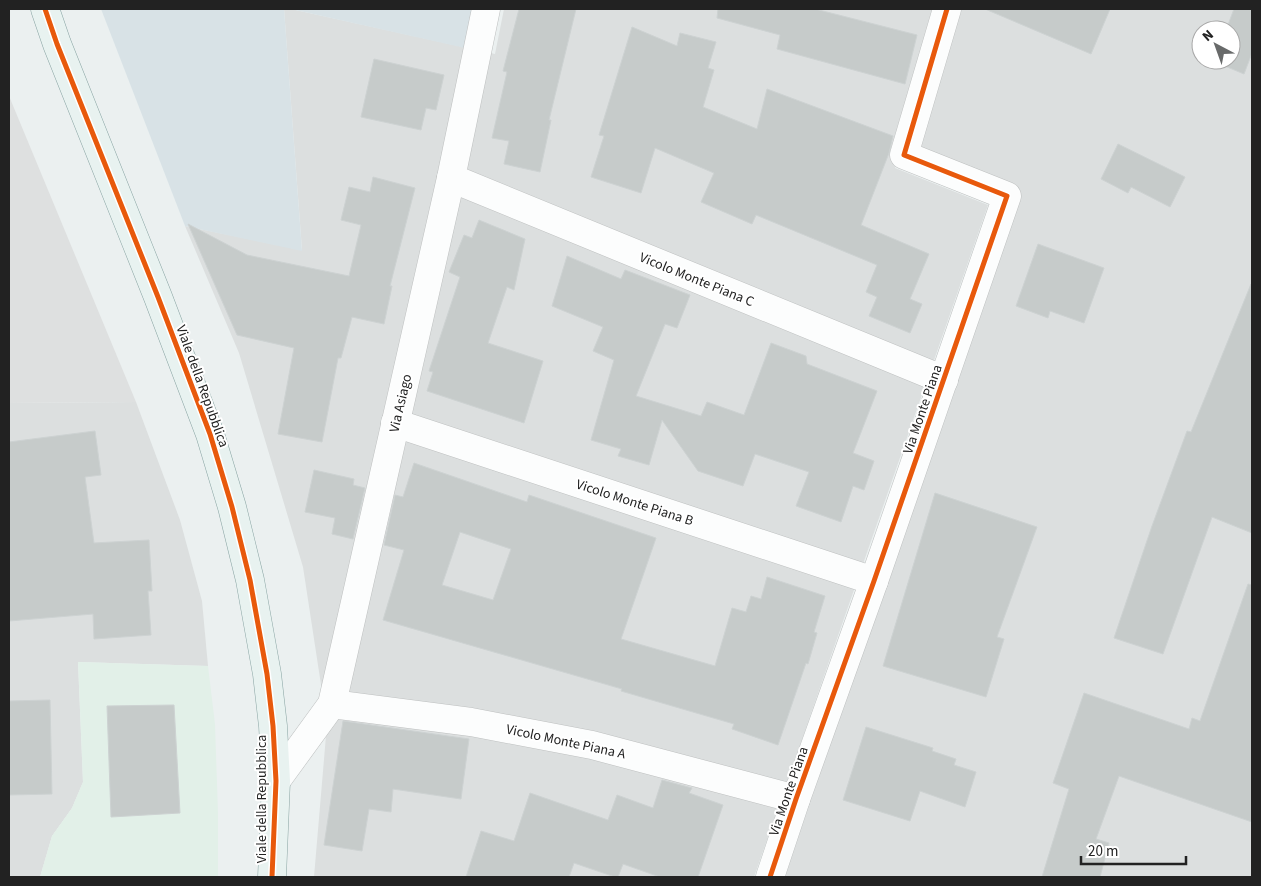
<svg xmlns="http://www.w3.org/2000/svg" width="1261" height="886" viewBox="0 0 1261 886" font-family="'Source Sans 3',sans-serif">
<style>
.residential{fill:#dcdfdf;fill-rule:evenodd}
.commercial{fill:#e2f0e8}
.farmland{fill:#d8e2e6}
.parking{fill:#dee0e0}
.building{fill:#c6cbca;stroke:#cdd2d2;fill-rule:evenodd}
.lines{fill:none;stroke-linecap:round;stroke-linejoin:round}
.minor-casing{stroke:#bec0c0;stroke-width:29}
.major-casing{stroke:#89a4a3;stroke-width:29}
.minor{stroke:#fcfdfd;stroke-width:28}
.major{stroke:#e8f2f0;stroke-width:28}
.cycleway-casing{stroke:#fff;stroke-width:8}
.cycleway{stroke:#e8590c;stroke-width:5}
.labels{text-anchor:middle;stroke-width:4;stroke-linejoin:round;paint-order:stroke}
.street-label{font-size:14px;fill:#222;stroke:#fff}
</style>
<rect width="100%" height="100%" fill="#ebf0f0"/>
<g class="residential">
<polygon points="284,9 291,9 495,54 504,9 943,9 895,168 988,205 754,877 314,877 327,724 303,567 239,353 185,226 302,250"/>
<path d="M945,9H1252V877H774L1019,189L907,143ZM1201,30H1231V60H1201Z"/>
<polygon points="136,402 180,520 202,601 208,666 78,662 83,782 72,808 52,836 40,877 9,877 9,403"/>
</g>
<polygon class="commercial" points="78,662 208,666 215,724 218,813 218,877 40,877 52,836 72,808 83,782"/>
<g class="farmland">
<polygon points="101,9 284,9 302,251 185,226"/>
<polygon points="291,9 474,9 465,48"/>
</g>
<polygon class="parking" points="9,96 136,402 9,403"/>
<g class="building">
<polygon points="519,9 576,9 549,120 551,120 540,172 504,164 509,141 492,138 507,72 503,71"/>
<polygon points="718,9 815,9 917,35 905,84 777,49 780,35 717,18"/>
<polygon points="985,9 1110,9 1091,54"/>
<polygon points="1234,9 1252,9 1252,53 1244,74 1213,61 1213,60 1231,60 1231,30 1226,30"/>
<polygon points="632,27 677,46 680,33 716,42 708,68 714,70 703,107 757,129 767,89 893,136 889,153 861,225 929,254 910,299 922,304 910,333 869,316 877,297 866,292 877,265 756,215 752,224 701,202 714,173 655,148 641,193 591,177 604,136 599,135"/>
<polygon points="374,59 444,75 436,110 426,108 421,130 361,117"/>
<polygon points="1118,144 1185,177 1170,207 1131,187 1128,193 1101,179"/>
<polygon points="373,177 415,188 390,286 392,286 384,324 352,317 341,358 338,358 322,442 278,434 294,348 237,335 188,224 247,255 349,276 361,225 341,220 349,187 370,192"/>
<polygon points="479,220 525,239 514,290 507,287 488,343 543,361 524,423 427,391 433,372 429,371 460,277 449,272 464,235 472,238"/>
<polygon points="1038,244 1104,268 1084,323 1050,311 1048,318 1016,306"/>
<polygon points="567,256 621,279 625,270 690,295 677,328 665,324 636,396 701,416 707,402 744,415 771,343 806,356 807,364 877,391 853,453 874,461 864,490 853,486 841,522 796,506 809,472 755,454 743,486 698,471 662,420 649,465 618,456 621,449 591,440 614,360 593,351 603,327 552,306"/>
<polygon points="1251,284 1252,533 1212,517 1163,654 1114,638 1152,526 1187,431 1191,432"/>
<polygon points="95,431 101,475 85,477 94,543 149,540 152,591 148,591 151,635 94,639 93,614 9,621 9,442"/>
<path d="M414,463L527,502L529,495L656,538L621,639L715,666L732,608L746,612L751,596L761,599L767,577L825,596L814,632L817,633L808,664L806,663L778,745L732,729L734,724L621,691L622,689L383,620L404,550L384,545L395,495L403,497ZM460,532L511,549L493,600L442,585Z"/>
<polygon points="314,470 354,479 353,485 365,488 353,539 332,534 335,518 305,512"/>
<polygon points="935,493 1037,527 997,637 1004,639 986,697 883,666"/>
<polygon points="1248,584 1252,585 1252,822 1119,776 1096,839 1109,843 1100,877 1042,877 1069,789 1053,783 1084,693 1189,729 1192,718 1200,721"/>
<polygon points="50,700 52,794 9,795 9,701"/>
<polygon points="174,705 180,813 111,817 107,706"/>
<polygon points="343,721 469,739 461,799 393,789 391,812 369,809 362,851 324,845"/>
<polygon points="866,727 933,748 932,751 956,759 954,765 976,772 965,807 920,791 910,821 843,800"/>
<polygon points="662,780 692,788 689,793 723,805 698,877 660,877 623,864 618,877 615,877 574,863 569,877 466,877 481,831 514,841 530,793 608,820 617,795 653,808"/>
</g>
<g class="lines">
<defs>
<g id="minor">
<polyline points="451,178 944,380"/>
<polyline points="395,423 874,581"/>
<polyline points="332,704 471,722 592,745 796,799"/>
<polyline points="276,781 332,704 451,178 486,9"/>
<polyline points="770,877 796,799 874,581 1007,196 904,155 947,9"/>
</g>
<polyline id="major" points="45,9 57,44 158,297 210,434 232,507 250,580 267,674 273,726 276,781 272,877"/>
</defs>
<use href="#minor" class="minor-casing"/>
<use href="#major" class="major-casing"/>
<use href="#minor" class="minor"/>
<use href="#major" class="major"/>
<defs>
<g id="cycleway">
<polyline points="45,9 57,44 158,297 210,434 232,507 250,580 267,674 273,726 276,781 272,877"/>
<polyline points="770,877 796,799 874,581 1007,196 904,155 947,9"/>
</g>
</defs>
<use href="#cycleway" class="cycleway-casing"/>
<use href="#cycleway" class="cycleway"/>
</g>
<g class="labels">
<g class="street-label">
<text transform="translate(697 279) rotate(22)" y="5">Vicolo Monte Piana C</text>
<text transform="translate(203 386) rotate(70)" y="5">Viale della Repubblica</text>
<text transform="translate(400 403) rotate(-77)" y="5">Via Asiago</text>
<text transform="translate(922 409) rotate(-71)" y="5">Via Monte Piana</text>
<text transform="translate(635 502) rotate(18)" y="5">Vicolo Monte Piana B</text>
<text transform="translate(566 741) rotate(12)" y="5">Vicolo Monte Piana A</text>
<text transform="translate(788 791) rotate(-71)" y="5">Via Monte Piana</text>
<text transform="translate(261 799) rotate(-90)" y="5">Viale della Repubblica</text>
</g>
</g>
<rect width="1261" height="886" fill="none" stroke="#222222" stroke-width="20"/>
<g transform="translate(1216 45) rotate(319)"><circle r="24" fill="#ffffff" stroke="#a7a7a7"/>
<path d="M0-4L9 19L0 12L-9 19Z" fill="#686a6a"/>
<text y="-8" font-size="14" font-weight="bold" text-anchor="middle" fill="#222222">N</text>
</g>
<path d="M1081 856v8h105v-8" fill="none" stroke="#222222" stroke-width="2.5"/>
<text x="1088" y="856" font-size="15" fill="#222222" stroke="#ffffff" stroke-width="4" paint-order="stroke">20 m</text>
</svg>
